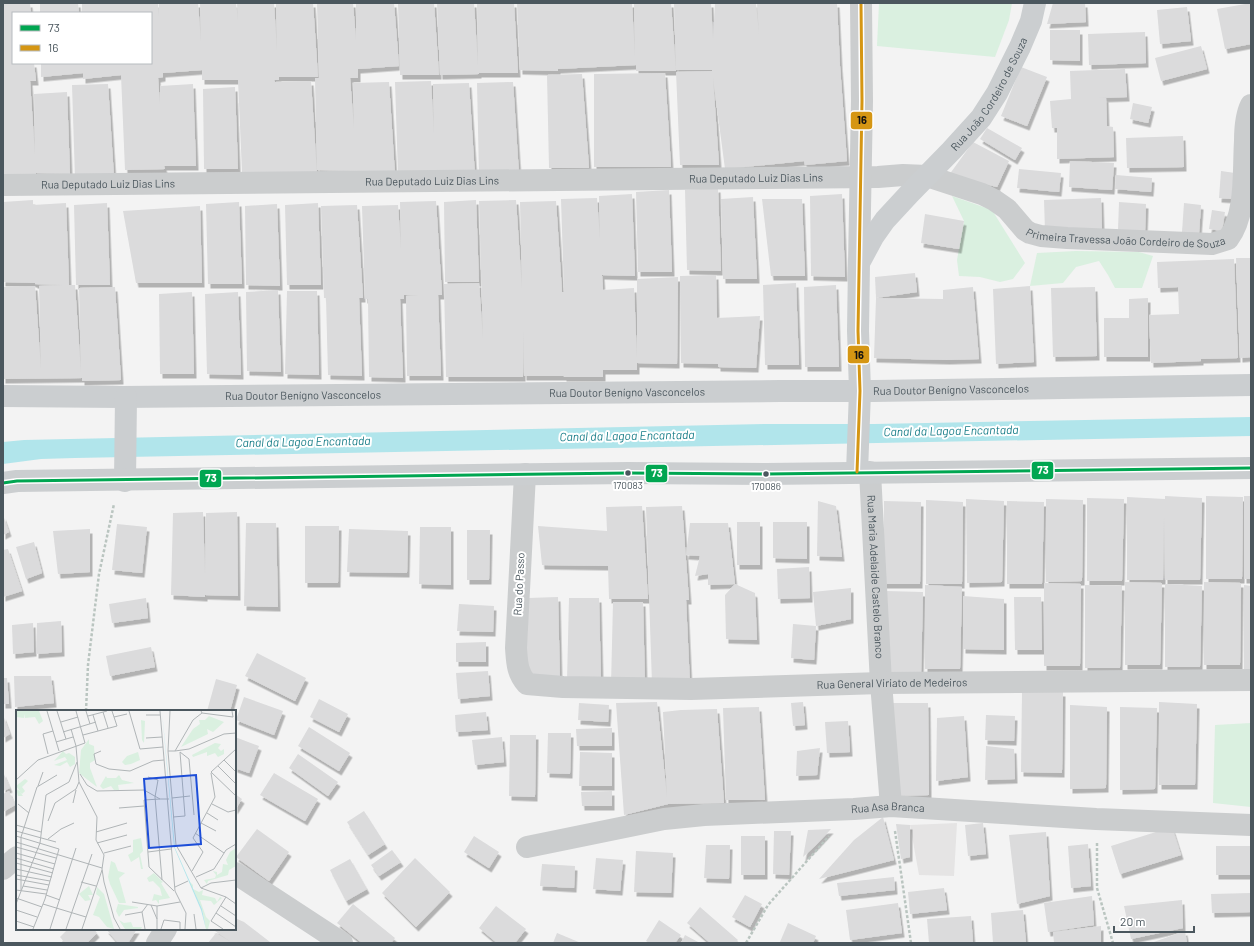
<svg xmlns="http://www.w3.org/2000/svg" width="1254" height="946" viewBox="0 0 1254 946" font-family="Barlow,sans-serif">
<style>
.education{fill:#e5e4e4}
.green{fill:#daf0e0}
.water{fill:#b1e5eb}
.building{fill:#dbdbdc;filter:url(#shadow)}
.lines{fill:none;stroke-linecap:round;stroke-linejoin:round}
.path{stroke:#bac5c0;stroke-width:2.5;stroke-dasharray:3 2;stroke-linecap:butt}
.minor{stroke:#cbcdce;stroke-width:22}
.secondary{stroke:#cbced0;stroke-width:22}
.bus-1-casing{stroke:#fff;stroke-width:6}
.bus-2-casing{stroke:#fff;stroke-width:6}
.bus-1{stroke:#00a651;stroke-width:3}
.bus-2{stroke:#d59613;stroke-width:3}
.bus-dot{fill:#4b575e;stroke:#fff;stroke-width:1.5}
.labels{text-anchor:middle;stroke-width:4;stroke-linejoin:round;paint-order:stroke}
.bus-label{font-size:10px;fill:#4b575e;stroke:#fff}
.street-label{font-size:11px;fill:#4b575e;stroke:#fff}
.water-label{font-size:12px;font-style:italic;fill:#167c87;stroke:#fff}
.inset-road{fill:none;stroke:#b0b5b7;stroke-width:1}
.view{fill:#1d4ed8;fill-opacity:0.15;stroke:#1d4ed8;stroke-width:2}
.inset-edge{fill:none;stroke:#4b575e;stroke-width:2}
.line-badge{stroke:#fff;stroke-width:1.5}
.badge-label{font-size:11px;text-anchor:middle;font-weight:bold;fill:#fff}
.pale-badge-label{font-size:11px;text-anchor:middle;font-weight:bold;fill:#111}
</style>
<defs>
<filter id="shadow"><feDropShadow dx="2.5" dy="4.5" stdDeviation="0" flood-color="#0004"/></filter>
</defs>
<rect width="100%" height="100%" fill="#f3f3f3"/>
<polygon class="education" points="957,823 954,876 919,875 910,825"/>
<g class="green">
<polygon points="879,3 1012,3 1009,20 995,57 877,46"/>
<polygon points="952,196 992,210 1025,263 1013,279 1000,282 980,277 959,276 957,260 964,221"/>
<polygon points="1076,251 1139,252 1153,256 1142,288 1115,288 1108,275 1099,261 1076,267 1063,283 1030,286 1037,253"/>
<polygon points="1251,723 1251,807 1213,803 1215,725"/>
</g>
<polygon class="water" points="1251,417 1251,436 75,458 41,459 3,464 3,442 24,440 765,424 874,424"/>
<g class="building">
<polygon points="3,3 30,3 31,13 13,13 13,63 34,63 36,81 30,81 35,155 34,94 67,92 70,174 36,173 36,175 3,175"/>
<polygon points="40,3 78,3 79,13 40,13"/>
<polygon points="82,3 158,3 159,16 159,3 198,3 201,42 200,3 236,3 238,21 237,3 274,3 277,51 276,3 313,3 318,77 279,77 279,80 274,80 275,82 311,81 317,174 242,172 238,80 202,80 202,70 163,73 163,77 158,78 160,104 160,86 193,84 196,166 164,166 165,169 125,170 121,75 83,79 83,73 41,77 41,63 151,63 151,13 82,13"/>
<polygon points="317,3 353,3 356,40 356,3 394,3 399,66 358,69 358,78 350,78 354,128 353,83 389,82 395,175 356,175 356,171 317,170 315,78 319,78"/>
<polygon points="398,3 434,3 439,75 400,75"/>
<polygon points="437,3 474,3 478,66 477,3 514,3 518,73 479,73 479,74 440,75"/>
<polygon points="517,3 632,3 635,57 634,3 671,3 676,71 636,71 636,65 558,69 558,71 520,70"/>
<polygon points="674,3 711,3 713,39 715,3 756,3 759,34 757,3 837,3 840,66 847,161 805,165 804,161 725,169 713,78 719,165 680,165 676,72 712,71 712,70 676,70"/>
<polygon points="1053,3 1085,3 1086,22 1047,24"/>
<polygon points="1251,3 1251,44 1225,49 1217,9"/>
<polygon points="1187,7 1191,41 1160,44 1157,10"/>
<polygon points="1050,30 1080,30 1080,61 1050,60"/>
<polygon points="1145,32 1146,63 1089,65 1088,34"/>
<polygon points="1201,46 1207,69 1161,81 1155,58"/>
<polygon points="1021,67 1047,77 1027,126 1001,116"/>
<polygon points="1125,69 1127,97 1099,98 1106,98 1107,126 1113,127 1114,157 1057,159 1057,128 1052,128 1050,101 1071,99 1070,71"/>
<polygon points="665,73 671,167 594,167 594,74"/>
<polygon points="582,74 589,168 549,168 547,75"/>
<polygon points="431,81 434,134 433,84 469,83 475,176 398,175 395,82"/>
<polygon points="513,82 519,175 479,175 477,83"/>
<polygon points="108,84 114,178 75,178 72,85"/>
<polygon points="235,87 238,169 204,169 203,89"/>
<polygon points="1133,103 1152,107 1148,123 1130,119"/>
<polygon points="987,128 1022,148 1015,160 980,139"/>
<polygon points="1183,136 1184,167 1127,168 1126,138"/>
<polygon points="973,142 1009,161 997,187 949,175"/>
<polygon points="1070,161 1114,163 1112,190 1069,187"/>
<polygon points="1019,169 1061,173 1059,192 1017,188"/>
<polygon points="1221,171 1235,173 1233,199 1219,198"/>
<polygon points="1116,175 1152,178 1151,192 1115,189"/>
<polygon points="718,188 721,271 687,270 685,190"/>
<polygon points="669,190 672,272 638,272 636,192"/>
<polygon points="632,194 635,276 602,275 603,290 634,288 637,358 637,279 678,277 677,364 637,363 637,370 603,370 603,377 564,377 563,352 564,376 524,376 523,330 523,377 446,377 444,284 479,283 483,339 479,201 516,200 522,289 520,202 556,201 562,292 564,292 561,199 597,198 600,239 599,196"/>
<polygon points="842,194 845,277 811,276 810,196"/>
<polygon points="753,197 757,279 723,279 721,199"/>
<polygon points="1101,198 1102,229 1045,231 1044,200"/>
<polygon points="762,199 802,199 805,276 771,276"/>
<polygon points="33,200 33,205 66,203 69,285 75,285 81,373 79,288 115,287 121,380 82,381 82,378 3,379 3,287 35,286 41,369 39,286 62,285 35,284 35,283 3,282 3,202"/>
<polygon points="476,200 479,282 445,282 444,202"/>
<polygon points="436,201 442,295 438,295 441,376 407,376 406,296 419,295 404,295 404,299 400,299 403,378 369,377 368,299 365,299 362,206 398,205 401,249 400,202"/>
<polygon points="239,202 242,284 208,284 206,204"/>
<polygon points="1119,202 1146,204 1145,231 1118,230"/>
<polygon points="107,203 110,285 76,285 74,205"/>
<polygon points="318,203 321,285 287,285 285,205"/>
<polygon points="1184,203 1201,205 1199,233 1182,232"/>
<polygon points="277,204 280,286 246,285 245,206"/>
<polygon points="357,205 363,298 359,298 362,376 328,375 326,298 324,298 321,206"/>
<polygon points="200,206 202,283 136,283 123,211"/>
<polygon points="1212,210 1225,212 1222,231 1209,229"/>
<polygon points="925,214 964,221 959,249 921,243"/>
<polygon points="1236,258 1251,258 1251,357 1240,358"/>
<polygon points="1234,259 1238,358 1201,359 1201,361 1151,363 1149,315 1179,314 1178,287 1158,288 1157,262"/>
<polygon points="915,273 917,292 876,298 875,277"/>
<polygon points="716,275 717,318 760,316 756,368 718,367 718,364 681,363 680,276"/>
<polygon points="796,283 799,365 765,365 763,285"/>
<polygon points="836,285 839,367 805,367 804,287"/>
<polygon points="1030,286 1034,362 996,364 993,289"/>
<polygon points="973,287 979,359 947,360 874,358 876,298 943,299 943,290"/>
<polygon points="1095,287 1097,356 1053,357 1051,288"/>
<polygon points="278,290 281,372 247,371 246,292"/>
<polygon points="287,291 317,291 319,375 285,374"/>
<polygon points="192,292 194,374 160,374 159,294"/>
<polygon points="238,292 241,375 207,374 205,294"/>
<polygon points="1148,298 1148,357 1104,357 1104,318 1129,318 1129,299"/>
<polygon points="1165,496 1202,498 1200,580 1165,580 1164,517 1163,580 1127,580 1127,497 1165,499"/>
<polygon points="1206,496 1243,497 1242,579 1206,579"/>
<rect x="1244" y="496" width="7" height="83"/>
<polygon points="1087,498 1124,499 1122,581 1087,581"/>
<polygon points="966,499 1004,501 1002,582 967,583"/>
<polygon points="1046,499 1083,500 1082,581 1046,582"/>
<polygon points="926,500 963,502 962,584 926,584"/>
<polygon points="818,501 836,506 842,557 817,556"/>
<polygon points="884,501 921,502 920,584 884,584"/>
<polygon points="1007,501 1044,502 1042,584 1007,584"/>
<polygon points="642,506 648,599 609,599 608,566 542,565 538,526 607,531 606,507"/>
<polygon points="682,506 689,600 686,600 690,685 652,684 646,507"/>
<polygon points="203,512 205,574 206,513 237,512 238,596 205,595 205,597 171,595 173,513"/>
<polygon points="3,515 9,532 3,535"/>
<rect x="737" y="522" width="23" height="43"/>
<polygon points="773,522 807,522 807,559 773,558"/>
<polygon points="246,523 276,523 278,607 244,606"/>
<polygon points="690,523 728,523 735,584 708,585 708,574 695,576 700,556 686,555"/>
<polygon points="117,524 147,527 142,573 112,570"/>
<polygon points="305,526 339,526 338,583 305,583"/>
<polygon points="420,527 451,527 451,585 419,584"/>
<polygon points="90,529 90,572 58,574 53,531"/>
<polygon points="349,529 408,531 407,573 347,572"/>
<polygon points="467,530 490,530 489,580 467,580"/>
<polygon points="34,542 42,573 26,579 16,547"/>
<polygon points="8,549 22,591 3,597 3,550"/>
<polygon points="809,567 810,598 778,599 777,569"/>
<polygon points="1125,582 1162,583 1160,665 1125,665"/>
<polygon points="1204,582 1241,583 1240,665 1204,665"/>
<polygon points="1044,583 1081,584 1080,666 1044,666"/>
<polygon points="735,584 755,593 757,640 726,639 725,595"/>
<polygon points="1165,584 1202,586 1200,667 1165,667"/>
<polygon points="925,585 962,587 960,669 925,669"/>
<polygon points="1085,585 1122,586 1120,668 1085,668"/>
<polygon points="1244,585 1251,586 1251,669 1244,669"/>
<polygon points="851,588 851,619 816,626 813,592"/>
<polygon points="886,591 923,592 921,674 886,674"/>
<polygon points="963,596 1004,599 1004,650 963,649"/>
<polygon points="558,597 560,682 526,680 528,598"/>
<polygon points="1014,597 1041,597 1042,650 1015,650"/>
<polygon points="146,598 148,618 112,623 109,604"/>
<polygon points="569,598 599,598 601,682 567,681"/>
<polygon points="613,602 643,602 645,686 611,685"/>
<polygon points="459,604 494,606 493,632 457,631"/>
<polygon points="61,621 62,652 36,654 37,623"/>
<polygon points="33,623 34,652 13,654 12,625"/>
<polygon points="793,624 816,626 814,660 791,658"/>
<polygon points="486,642 486,662 456,662 456,643"/>
<polygon points="151,647 155,667 110,676 106,656"/>
<polygon points="257,653 306,678 295,701 245,676"/>
<polygon points="488,671 490,696 458,699 456,673"/>
<polygon points="14,676 51,676 54,703 15,707"/>
<polygon points="3,678 7,678 9,704 3,704"/>
<polygon points="216,679 237,685 230,711 207,711"/>
<polygon points="1022,691 1063,692 1062,773 1021,772"/>
<polygon points="244,697 283,711 274,735 236,720"/>
<polygon points="319,699 348,714 339,732 310,717"/>
<polygon points="657,702 667,797 663,712 681,710 717,709 724,803 668,804 624,815 616,703"/>
<polygon points="803,702 805,725 793,726 791,703"/>
<polygon points="1159,702 1197,704 1195,785 1159,785"/>
<polygon points="579,703 609,705 608,722 578,720"/>
<polygon points="893,703 928,703 929,795 894,796"/>
<polygon points="1070,705 1107,707 1106,788 1070,789"/>
<polygon points="759,707 765,800 726,800 723,708"/>
<polygon points="1120,707 1157,708 1155,789 1120,790"/>
<polygon points="486,712 488,730 456,732 455,715"/>
<polygon points="3,715 10,734 3,738"/>
<polygon points="986,715 1015,716 1014,741 985,740"/>
<polygon points="964,716 968,777 936,781 937,718"/>
<polygon points="848,721 850,752 827,753 825,722"/>
<polygon points="309,727 350,753 339,771 298,746"/>
<polygon points="612,728 612,746 577,746 576,729"/>
<polygon points="548,733 571,733 570,774 547,773"/>
<polygon points="510,735 536,735 535,797 509,796"/>
<polygon points="235,737 259,746 249,773 235,768"/>
<polygon points="502,737 504,762 475,765 472,740"/>
<polygon points="986,746 1014,749 1015,779 985,780"/>
<polygon points="820,748 817,775 796,776 797,751"/>
<polygon points="580,752 612,753 612,786 579,786"/>
<polygon points="298,754 338,782 328,796 289,768"/>
<polygon points="3,772 10,788 3,791"/>
<polygon points="274,773 318,799 305,821 260,795"/>
<polygon points="9,791 15,805 3,812 3,794"/>
<polygon points="612,791 612,806 582,806 581,792"/>
<polygon points="235,794 242,799 235,810"/>
<polygon points="364,811 385,844 368,855 347,822"/>
<polygon points="883,817 894,860 819,879 854,840"/>
<polygon points="983,823 986,854 968,856 965,825"/>
<polygon points="896,824 910,825 910,857 901,859"/>
<polygon points="1172,827 1181,855 1120,874 1111,846"/>
<polygon points="257,829 289,852 269,881 236,857"/>
<polygon points="831,829 816,845 803,857 808,830"/>
<polygon points="774,831 791,831 789,875 773,874"/>
<polygon points="1046,832 1050,896 1017,904 1009,835"/>
<polygon points="474,836 499,852 489,868 464,852"/>
<rect x="741" y="836" width="24" height="39"/>
<polygon points="1088,844 1091,886 1071,888 1068,846"/>
<polygon points="706,845 730,845 729,879 704,878"/>
<rect x="1216" y="846" width="35" height="29"/>
<polygon points="392,850 401,862 379,876 371,865"/>
<polygon points="636,851 673,853 671,893 634,892"/>
<polygon points="415,858 450,892 416,927 382,893"/>
<polygon points="596,858 623,860 620,891 593,889"/>
<polygon points="350,859 367,889 346,901 330,870"/>
<polygon points="542,864 575,866 574,888 540,886"/>
<polygon points="894,877 895,890 839,896 837,883"/>
<polygon points="944,888 947,910 910,914 908,892"/>
<polygon points="1251,893 1251,912 1212,913 1211,894"/>
<polygon points="745,895 762,904 750,927 732,917"/>
<polygon points="1092,896 1094,925 1048,932 1044,903"/>
<polygon points="1182,900 1183,928 1131,939 1124,906"/>
<polygon points="898,903 902,933 850,940 846,910"/>
<polygon points="353,904 395,938 391,943 362,943 337,923"/>
<polygon points="496,906 526,929 515,943 497,943 479,928"/>
<polygon points="700,907 738,940 735,943 710,943 687,923"/>
<polygon points="1023,910 1026,943 993,943 991,913"/>
<polygon points="971,916 973,943 929,943 927,919"/>
<polygon points="235,918 244,922 270,942 269,943 208,943 216,933 231,942 212,929 235,929"/>
<polygon points="659,920 681,935 675,943 649,943 646,941"/>
<polygon points="788,923 816,936 813,943 782,943 780,942"/>
<polygon points="1101,926 1101,943 1054,943 1053,932"/>
<polygon points="68,929 94,929 97,933 87,943 65,943 60,937"/>
<polygon points="106,929 137,929 128,943 118,943"/>
<polygon points="1185,931 1187,943 1151,943"/>
<polygon points="557,933 581,943 553,943"/>
<polygon points="685,935 700,943 681,943"/>
</g>
<g class="lines">
<g class="path">
<polyline points="86,711 88,665 99,574 114,504"/>
<polyline points="895,831 911,943"/>
<polyline points="1097,843 1097,888 1113,943"/>
<polyline points="746,943 768,905 829,836"/>
</g>
<g class="minor">
<path id="s1" d="M3,185L878,177L903,175L927,176L982,194L994,200L1007,209L1025,230L1030,233L1041,236L1067,238L1212,244L1228,239C1247,214 1243,172 1245,141C1245,129 1246,115 1251,105"/>
<polyline points="859,263 862,101 861,3"/>
<path id="s2" d="M870,472L881,683L891,806"/>
<path id="s3" d="M525,474L516,648C517,662 517,673 527,684L563,687L691,689L881,683L1251,680"/>
<path id="s4" d="M527,847L664,819L704,815L854,809L891,806L1096,819L1251,825"/>
<polyline points="3,869 17,857"/>
<polyline points="235,873 342,943"/>
<polyline points="157,943 166,929"/>
</g>
<g class="secondary">
<path id="s5" d="M3,396L122,397L780,391H874L1251,385"/>
<path id="s6" d="M857,472L860,391L858,331L859,263L873,237L885,220L910,193L951,151L981,118L997,93L1020,47L1031,21L1035,3"/>
<polyline points="125,481 126,397"/>
<polyline points="3,483 17,481 628,473 766,474 1251,468"/>
</g>
<defs>
<polyline id="bus-1" points="3,483 17,481 628,473 766,474 1251,468"/>
<polyline id="bus-2" points="857,472 860,391 858,331 862,101 861,3"/>
</defs>
<use href="#bus-1" class="bus-1-casing"/>
<use href="#bus-2" class="bus-2-casing"/>
<use href="#bus-1" class="bus-1"/>
<use href="#bus-2" class="bus-2"/>
</g>
<g class="bus-dot">
<circle cx="628" cy="473" r="3.5"/>
<circle cx="766" cy="474" r="3.5"/>
</g>
<g class="labels">
<g class="bus-label">
<text x="628" y="489">170083</text>
<text x="766" y="490">170086</text>
</g>
<g class="street-label">
<text dy="4" stroke="none"><textPath href="#s6" startOffset="424">Rua João Cordeiro de Souza</textPath></text>
<text dy="4" stroke="none"><textPath href="#s1" startOffset="753">Rua Deputado Luiz Dias Lins</textPath></text>
<text dy="4" stroke="none"><textPath href="#s1" startOffset="429">Rua Deputado Luiz Dias Lins</textPath></text>
<text dy="4" stroke="none"><textPath href="#s1" startOffset="105">Rua Deputado Luiz Dias Lins</textPath></text>
<text dy="4" stroke="none"><textPath href="#s1" startOffset="1141">Primeira Travessa João Cordeiro de Souza</textPath></text>
<text dy="4" stroke="none"><textPath href="#s5" startOffset="948">Rua Doutor Benígno Vasconcelos</textPath></text>
<text dy="4" stroke="none"><textPath href="#s5" startOffset="624">Rua Doutor Benígno Vasconcelos</textPath></text>
<text dy="4" stroke="none"><textPath href="#s5" startOffset="300">Rua Doutor Benígno Vasconcelos</textPath></text>
<text dy="4" stroke="none"><textPath href="#s2" startOffset="105">Rua Maria Adelaide Castelo Branco</textPath></text>
<text transform="translate(519 584) rotate(-87)" y="4">Rua do Passo</text>
<text dy="4" stroke="none"><textPath href="#s3" startOffset="578">Rua General Viriato de Medeiros</textPath></text>
<text dy="4" stroke="none"><textPath href="#s4" startOffset="364">Rua Asa Branca</textPath></text>
</g>
<g class="water-label">
<text transform="translate(951 431) rotate(-1)" y="4">Canal da Lagoa Encantada</text>
<text transform="translate(627 436) rotate(-1)" y="4">Canal da Lagoa Encantada</text>
<text transform="translate(303 442) rotate(-1)" y="4">Canal da Lagoa Encantada</text>
</g>
</g>
<g transform="translate(16 710)">
<rect width="220" height="220" fill="#f3f3f3"/>
<path d="M0,1H23L27,11L23,14L19,7L9,8V4L8,8L0,7ZM193,6L208,12L197,22L191,19L192,24L165,37L177,19L184,14L183,10H189ZM125,10L129,11L128,33L126,30ZM73,29V34L78,36L79,50L74,53V58L81,77L63,63L65,40ZM199,33L205,34L202,38L205,41L208,39V44L202,47L199,43L191,46V42L177,47L176,45ZM47,41L50,44L53,43L59,47V54L54,57L51,52L44,56L38,55L51,50L49,47L38,51ZM122,42L124,50L115,54L109,55L106,52L111,46ZM103,65L106,70L118,73L102,75L103,80H98L95,76L87,79L84,76L90,66L91,68H100ZM9,69L12,71L6,77L9,81L6,84L4,82L7,86H2L0,79L4,81L0,76ZM125,128L127,141L124,144L127,159H125L123,147L115,152L112,145L117,142V130ZM220,138V156L213,160L212,165L192,171L191,174L188,170L199,168L200,165L197,161L201,162V165L206,162L207,154L212,155L210,150L214,142ZM95,151L99,153L102,161L109,163L103,168L110,193H103L94,174L92,167ZM138,163L147,172L145,173L154,188L143,190V194L140,190L136,191L138,184L146,186L144,178L137,171L133,172L131,168ZM173,171L177,175V179L183,182L187,180L186,185L199,188L201,192L204,187L206,188L198,195L195,191L184,190L190,207L194,211L192,219H190L186,199ZM73,176L77,185H72L75,190L69,191L63,184ZM81,177L88,184L98,219L91,217L83,207L77,205L84,187L80,184ZM102,194L122,197V198L108,200L103,207L100,201ZM103,210L108,213L115,212L117,217H126L125,219H109Z" fill="#daf0e0"/>
<path d="M146,1L159,138L186,199L190,219L185,200L158,137Z" fill="#b1e5eb"/>
<path class="inset-road" d="M31,1L43,41M41,1L50,29M60,1L69,33M70,1L74,14M113,1L124,39L147,37M144,1L159,181L170,203L169,219M185,1L186,3L177,10L159,41H152L160,135L185,178L210,187L220,194M87,2L92,18M186,3L217,7L216,1M77,5L82,21M130,5H144M72,6L91,1M98,7L111,4M45,12L62,7M55,19L60,36M47,22L80,12M67,25L101,16L96,1M130,28L146,27M40,32L57,27M60,36L63,72L81,107L80,130L88,145L86,159L88,172L98,208L104,219M220,39L195,62L220,86M85,41L78,44L80,54L93,59L114,61L137,51L148,50M152,41L154,1M159,41L173,39L208,24L220,23M164,42L173,49L178,105M32,44L27,24L37,21M208,50L220,62M202,56L220,74M64,64L71,75L81,81L128,80L144,89H153M132,67L142,70L139,87L146,170M0,70L22,50L69,33M22,76L27,62M156,88L174,86M144,89L128,90L133,157L158,181M57,93L60,80M2,94L13,103M196,94L212,102L220,100M103,98L128,96M191,103L202,110M157,107L169,106L164,42M32,111L39,93L60,79L63,72M185,113L200,121M0,115L25,122M0,121L40,132M80,122L111,113M179,123L208,143M0,126L43,139L29,189L17,219M32,129L45,119L58,113M0,132L86,158M81,133L111,125M0,137L40,148M132,142L155,139M0,143L39,154M88,143L115,136M0,148L38,159M0,153L37,163M0,159L36,167M176,161L187,142L177,128L199,87L195,63M0,165L34,171M180,167L198,159L210,140L220,134M0,169L33,175M65,172L80,176M7,176L31,180M159,177L172,171M185,178L195,173L220,170M0,180L30,184M5,180V127L21,77L41,65M30,185L44,190M0,188L26,197M116,192L141,196L164,192M0,194L24,133L30,85L53,72L61,52M27,194L70,207M135,195L141,209M205,196L220,206M0,200L21,207M200,203L220,217M178,204L180,219M109,205L126,202M0,211L18,217M195,211L210,187M195,211L207,219M34,219L60,138M50,219L76,144M66,219L86,160M129,219L126,202L132,194M141,219V196M145,219L148,210L164,212V219"/>
<path class="view" d="M180,65L185,134L133,138L128,69Z"/>
<rect width="220" height="220" class="inset-edge"/>
</g>
<g class="line-badge">
<rect x="850" y="111" width="23" height="19" rx="4" fill="#d59613"/>
<rect x="847" y="345" width="23" height="19" rx="4" fill="#d59613"/>
<rect x="1031" y="461" width="23" height="19" rx="4" fill="#00a651"/>
<rect x="645" y="464" width="23" height="19" rx="4" fill="#00a651"/>
<rect x="199" y="469" width="23" height="19" rx="4" fill="#00a651"/>
</g>
<g class="badge-label">
<text x="1043" y="474">73</text>
<text x="657" y="477">73</text>
<text x="211" y="482">73</text>
</g>
<g class="pale-badge-label">
<text x="862" y="124">16</text>
<text x="859" y="359">16</text>
</g>
<rect width="1254" height="946" fill="none" stroke="#4b575e" stroke-width="8"/>
<rect x="12" y="12" width="140" height="52" fill="#ffffff" stroke="#b7bcbf"/>
<rect x="20" y="25" width="20" height="6" fill="#00a651" stroke="#b7bcbf"/>
<text x="48" y="32" font-size="12" fill="#4b575e">73</text>
<rect x="20" y="45" width="20" height="6" fill="#d59613" stroke="#b7bcbf"/>
<text x="48" y="52" font-size="12" fill="#4b575e">16</text>
<path d="M1114 926v6h80v-6" fill="none" stroke="#4b575e" stroke-width="2"/>
<text x="1120" y="926" font-size="12" fill="#4b575e" stroke="#ffffff" stroke-width="3" paint-order="stroke">20 m</text>
</svg>
